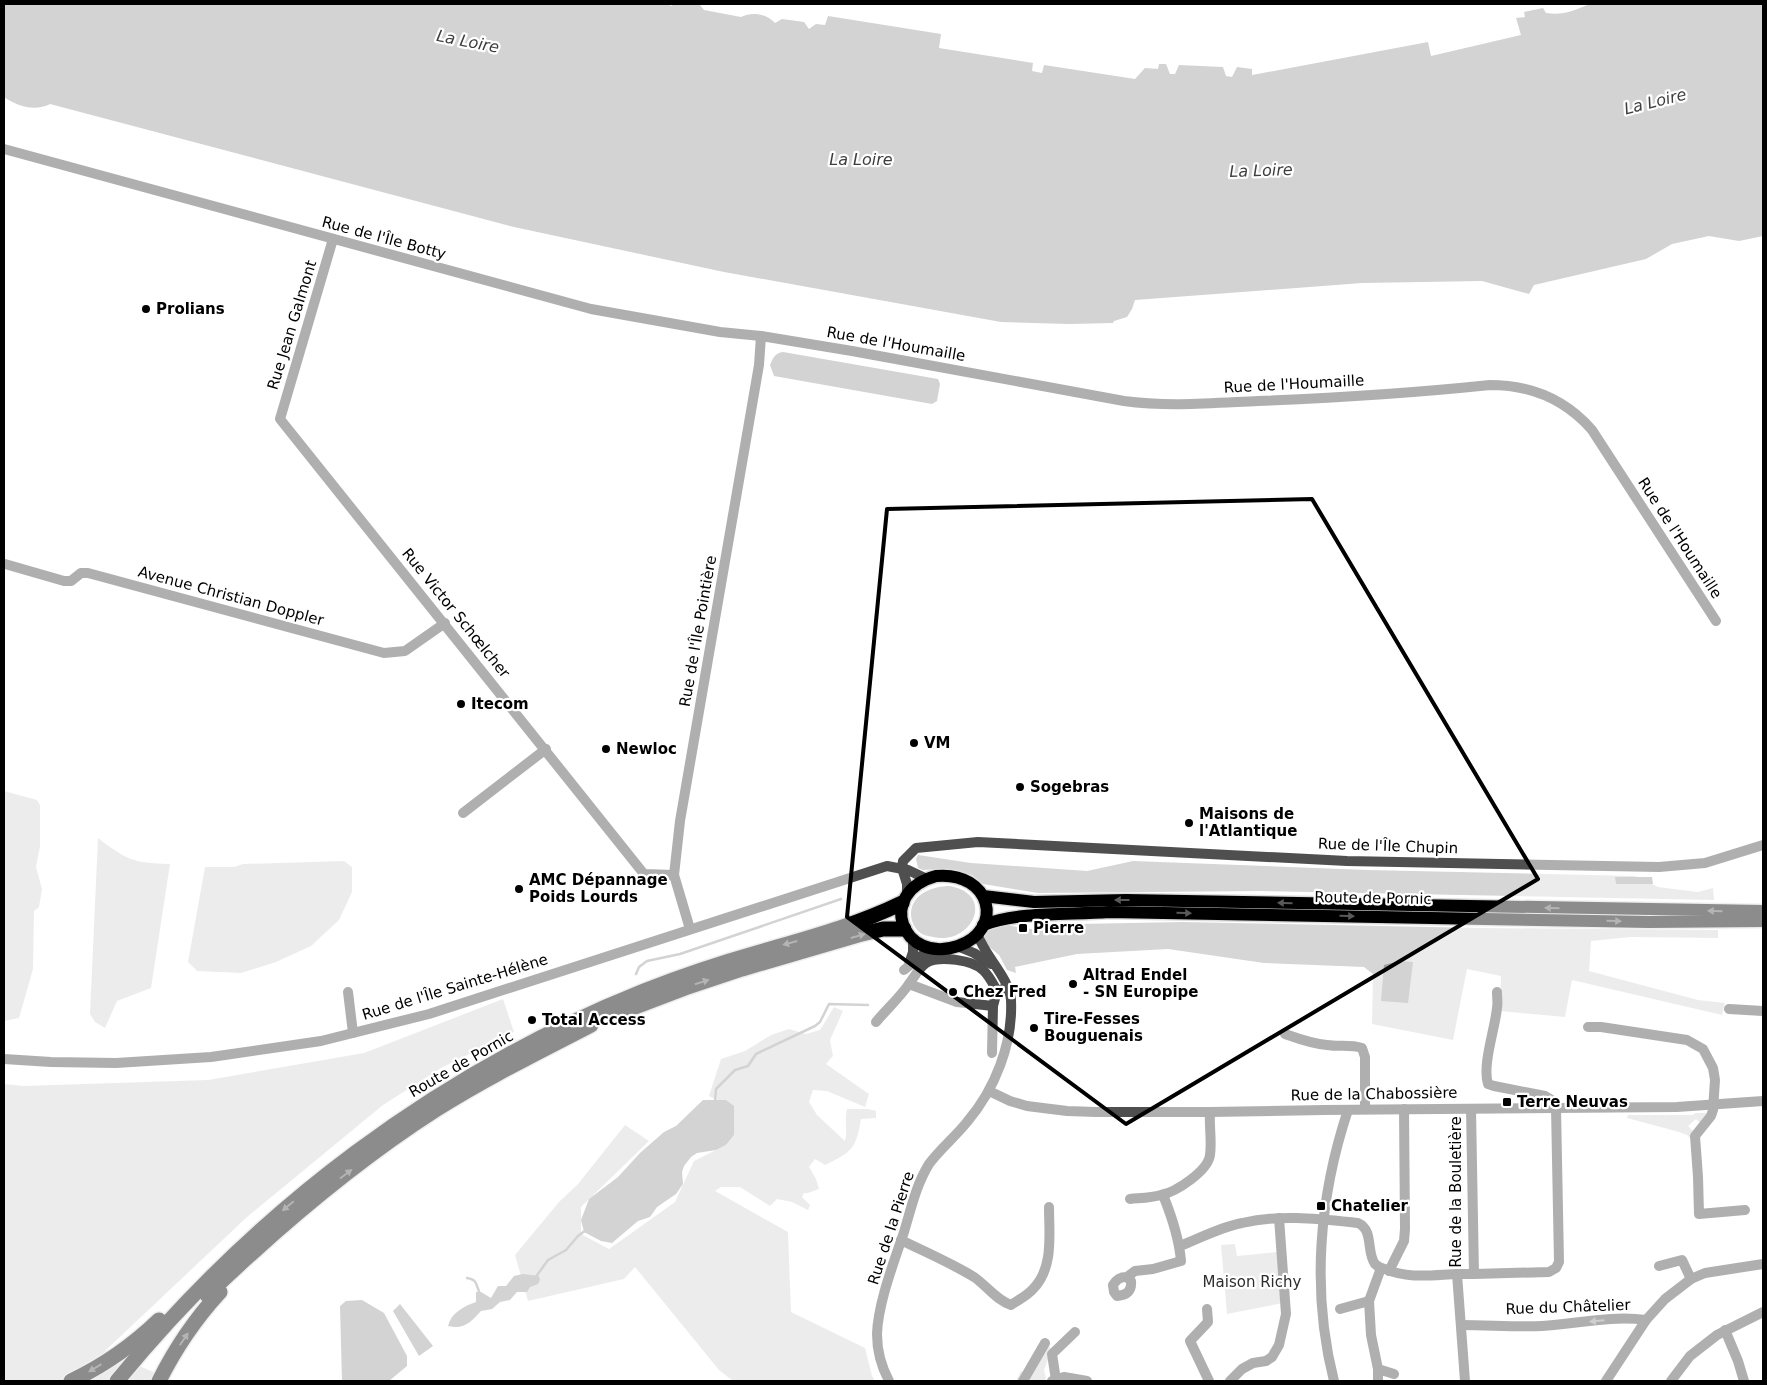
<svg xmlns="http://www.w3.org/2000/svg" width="1767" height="1385" viewBox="0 0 1767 1385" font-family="'DejaVu Sans',sans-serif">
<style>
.green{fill:#d6d6d6}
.water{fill:#9d9d9d}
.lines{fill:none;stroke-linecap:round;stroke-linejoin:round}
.stream{stroke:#9d9d9d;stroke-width:2.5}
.major-casing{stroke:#dbdbdb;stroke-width:15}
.highway-casing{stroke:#dbdbdb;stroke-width:18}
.minor{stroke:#4f4f4f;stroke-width:10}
.major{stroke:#000;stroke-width:12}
.highway{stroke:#000;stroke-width:15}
.oneway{fill:#595959}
.oneway2{fill:#959595}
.marked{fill:none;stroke:#000;stroke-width:4;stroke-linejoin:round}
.poi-dot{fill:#000;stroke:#fff;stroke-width:2}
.labels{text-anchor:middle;stroke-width:4.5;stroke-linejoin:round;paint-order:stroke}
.street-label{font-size:15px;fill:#000;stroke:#fff}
.poi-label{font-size:15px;font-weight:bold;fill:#000;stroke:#fff;text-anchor:start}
.park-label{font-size:15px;fill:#2d2d2d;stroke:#fff}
.water-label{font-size:16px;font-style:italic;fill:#3e3e3e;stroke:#fff}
</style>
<rect width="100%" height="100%" fill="#fff"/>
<g class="green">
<polygon points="4,791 37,800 40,805 40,846 36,867 42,889 39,907 34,911 33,969 19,1018 4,1021"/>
<path d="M98,838C127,860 133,863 170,864L151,988L117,1001L105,1028L95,1022L90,1014Z"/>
<polygon points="918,855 971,863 1087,871 1133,861 1368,870 1635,876 1658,887 1698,892 1713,888 1714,900 1261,891 1038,893 983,884 972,875 956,870 939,869 923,870 918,868 916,859"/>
<polygon points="344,861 352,867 352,892 339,920 311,946 276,962 241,973 197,971 188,962 205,867 234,867 243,864"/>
<path d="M950,886C997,895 971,946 933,937C928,936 922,935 918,931C914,927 911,920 911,914C911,894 933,886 950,886Z"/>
<polygon points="1182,922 1481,928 1718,930 1718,938 1631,937 1591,941 1589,971 1698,1000 1725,1003 1722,1015 1572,980 1565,1017 1500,1011 1501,976 1467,969 1453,1040 1372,1024 1373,974 1364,967 1264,963 1168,949 1077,954 1015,967 1016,973 1007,970 999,955 987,945 984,935 987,930 998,924 1038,930 1079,924"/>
<polygon points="503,999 514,1032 441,1068 383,1105 247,1217 105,1351 174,1381 4,1381 4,1084 23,1086 208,1080 364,1053"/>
<path d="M834,1007L843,1011L830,1040L833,1056L826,1064L869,1094L865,1107L827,1091L813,1090L809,1102L817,1115L845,1141C848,1130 844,1122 847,1109H868L876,1111V1118L861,1119C856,1149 852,1152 825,1165L815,1159L809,1167L816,1179L819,1189L808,1193H804L802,1197L810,1205L808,1210L792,1202L777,1199L770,1206L740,1187H721L715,1191L788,1232L791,1312L865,1348L872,1376L875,1381H733L719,1370L635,1267L624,1279L528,1301L515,1255L559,1202L578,1184L625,1125L649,1141L581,1207V1234L609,1249L675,1202L694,1161L726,1145L734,1135V1108L709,1096L721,1059L745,1051L771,1035L789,1029L806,1034L820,1030Z"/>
<polygon points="1695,1113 1707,1113 1700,1123 1696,1119 1688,1126 1693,1131 1691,1139 1687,1135 1679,1132 1627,1118 1628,1115 1693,1115"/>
<polygon points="1235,1244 1237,1256 1277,1252 1283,1303 1227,1314 1221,1245"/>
<polygon points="1047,1345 1052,1349 1044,1370 1046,1378 1045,1381 1016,1381 1021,1371 1029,1375"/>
</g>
<g class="water">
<path d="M4,4H668L671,6C678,1 692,4 700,5L704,10L741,17C753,11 766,14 775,23L782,19L804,22L809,29L816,24L825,25L828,16L941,34L939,48L1033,63L1032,71L1042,73L1044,65L1135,79L1145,68L1158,69L1159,64H1166L1170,74H1175L1179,65L1223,67L1226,76L1232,77L1237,67L1252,69V75L1428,42L1431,56L1521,35L1516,18L1525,17L1524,12L1543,8L1546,13C1563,16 1575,10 1590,4H1763V236L1739,241L1709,236L1672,244L1646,259L1534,285L1529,294L1482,281L1362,283L1135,300L1132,309L1127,317L1114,321L1113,323L1069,324L1001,322L724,272L514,227L50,104C35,112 17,106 4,97Z"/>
<path d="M783,352L938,379L940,384L937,401L932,404L774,376L770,365C773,358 775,353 783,352Z"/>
<polygon points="1615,877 1652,877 1653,884 1616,884"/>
<polygon points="1400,961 1413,962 1408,1003 1381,1001 1384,965"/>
<polygon points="703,1100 726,1100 734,1106 734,1135 726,1145 716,1150 697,1153 691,1157 684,1166 682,1172 683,1184 676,1194 657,1207 650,1217 638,1221 612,1243 601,1241 584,1232 581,1220 589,1199 618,1177 640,1153 664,1132 676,1126"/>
<path d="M523,1274L539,1276L540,1280L538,1284L530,1287L527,1292H517L510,1300L500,1302L492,1309L481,1311C471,1322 464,1330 448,1326C451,1313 464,1306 476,1302V1292H481L491,1298L498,1286H506L514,1276Z"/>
<polygon points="362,1300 384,1313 407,1356 407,1366 389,1381 342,1381 340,1306 346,1301"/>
<polygon points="400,1304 433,1346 419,1356 393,1311"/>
</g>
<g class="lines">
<g class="stream">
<polyline points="636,974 639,967 647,961 680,954 841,899"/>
<polyline points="715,1101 716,1089 735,1070 748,1066 756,1054 815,1026 820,1022 829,1004 868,1005"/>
<path d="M467,1278C478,1280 476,1285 480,1294"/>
<polyline points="535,1278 548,1260 566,1250 578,1236 586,1230"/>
</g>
<defs>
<g id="major">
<path d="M936,876C992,871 1005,930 958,946C902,965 875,893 936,876Z"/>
<polyline points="983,896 1034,902 1126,900 1763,911"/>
<path d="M983,925C1022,911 1068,915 1109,912L1649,922L1763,921"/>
</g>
<g id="highway">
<polyline points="614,1015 685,988 742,969 858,935 883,929 904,929"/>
<path d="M207,1295C278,1227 354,1162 437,1109C486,1078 539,1052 591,1025"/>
<path d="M71,1381C103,1366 133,1345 159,1320"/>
<path d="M117,1381C257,1210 438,1073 644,991C682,976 721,963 760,952C808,938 857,925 902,903"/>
<path d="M159,1381C175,1349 196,1318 220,1292"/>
</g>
</defs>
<use href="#major" class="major-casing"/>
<use href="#highway" class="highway-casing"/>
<g class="minor">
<path d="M4,149L591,309L720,332L761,336L852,351L1124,401C1168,407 1214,403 1258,401C1336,398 1413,393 1490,385C1531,385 1565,399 1592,430L1716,621"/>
<polyline points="333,239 280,419 644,874 674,875"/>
<polyline points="5,564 64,581 71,581 81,573 88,573 384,653 405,651 445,623"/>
<polyline points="463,813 546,749"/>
<polyline points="902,868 903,861 916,848 978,842 1347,861 1659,867 1705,863 1763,845"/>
<polyline points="902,868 907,884 907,894"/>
<polyline points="690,929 674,875 680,821 759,365 761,336"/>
<polyline points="957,946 974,953 991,964"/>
<polyline points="909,964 913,952 913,940"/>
<polyline points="904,970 921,956 936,949"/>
<polyline points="909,984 957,1002 993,1006"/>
<polyline points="348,992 353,1033"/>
<polyline points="1729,1009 1763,1011"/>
<path d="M876,1022C887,1009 900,997 909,984C915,976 918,969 926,963C939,955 974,960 984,971C990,977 993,984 997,991"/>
<polyline points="1588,1027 1601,1027 1687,1040 1703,1049 1713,1068 1715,1080 1713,1110 1711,1116 1695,1136 1698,1177 1699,1214 1745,1210"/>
<path d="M1285,1034C1299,1039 1312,1044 1327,1045C1339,1047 1350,1044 1362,1048L1365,1057V1109"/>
<polyline points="992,1053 993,1006 997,991 1003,989"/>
<polyline points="4,1059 51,1062 116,1063 211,1057 321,1041 429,1014 887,866 908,870 927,879"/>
<polyline points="989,1091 1010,1101 1027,1106 1067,1111 1096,1112 1210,1112 1324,1110 1677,1107 1763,1101"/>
<path d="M1130,1199C1140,1198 1151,1198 1161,1195C1176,1192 1208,1171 1210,1155C1212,1141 1209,1126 1210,1112"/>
<path d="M901,1240C925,1252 951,1263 974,1277C987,1286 996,1300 1011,1305C1018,1300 1027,1296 1033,1289C1054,1268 1049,1234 1049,1207"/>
<path d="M1180,1246C1200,1238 1221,1227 1242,1223C1280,1214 1320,1219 1358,1223C1374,1230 1366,1252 1375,1264C1378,1267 1381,1268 1385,1269C1408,1279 1432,1275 1457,1274"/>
<polyline points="1659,1266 1682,1260 1691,1279"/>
<polyline points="1381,1268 1369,1301 1371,1335 1378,1369 1394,1374"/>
<polyline points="1389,1271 1404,1241 1405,1229 1404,1109"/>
<path d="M1474,1274L1549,1272L1556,1268L1559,1262L1556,1108L1553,1101L1545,1096L1494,1086L1488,1084C1482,1065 1495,1029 1497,1008C1498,1003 1497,998 1497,992"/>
<path d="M1127,1277C1120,1277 1117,1279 1113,1285L1114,1292L1117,1296C1127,1295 1132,1291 1131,1281L1127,1277L1135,1271L1153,1269L1181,1261C1179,1238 1172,1217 1163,1195"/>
<polyline points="1207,1309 1208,1322 1190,1341 1209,1381"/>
<polyline points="1340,1309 1369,1301"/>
<path d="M1461,1325C1488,1325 1516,1327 1542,1326C1576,1324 1612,1315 1646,1320"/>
<polyline points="1725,1330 1738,1361 1744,1381"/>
<polyline points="1378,1369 1378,1381"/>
<polyline points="1056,1380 1052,1354 1075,1332"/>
<path d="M889,1381C881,1366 877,1351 877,1334C878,1303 894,1262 904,1232C911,1209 916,1185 929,1164C940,1149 955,1137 967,1122C995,1089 1013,1044 1011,1000C1009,977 985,957 977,933"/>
<polyline points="1023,1381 1045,1343"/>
<polyline points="1052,1381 1064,1377 1087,1381"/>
<polyline points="1230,1381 1242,1369 1253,1363 1266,1361 1272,1357 1279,1345 1286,1314 1279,1218"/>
<path d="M1334,1381C1311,1291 1319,1197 1348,1110"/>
<polyline points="1465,1381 1457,1274 1474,1274 1471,1109"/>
<polyline points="1606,1381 1646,1320 1665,1299 1691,1279 1705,1273 1763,1264"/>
<polyline points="1671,1381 1690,1356 1717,1335 1763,1312"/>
</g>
<use href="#major" class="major"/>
<use href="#highway" class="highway"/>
</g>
<defs><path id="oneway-solid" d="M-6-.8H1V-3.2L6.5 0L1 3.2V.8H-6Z" transform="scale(1.25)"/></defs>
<g class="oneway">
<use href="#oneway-solid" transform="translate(1122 900) rotate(-180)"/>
<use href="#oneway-solid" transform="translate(1285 903) rotate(-179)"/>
<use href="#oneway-solid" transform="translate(1552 908) rotate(-179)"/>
<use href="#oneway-solid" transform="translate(1715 911) rotate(-179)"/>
<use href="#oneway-solid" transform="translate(1184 913) rotate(1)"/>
<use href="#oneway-solid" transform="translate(1347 916) rotate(1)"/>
<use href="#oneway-solid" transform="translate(1614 921) rotate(2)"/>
<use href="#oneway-solid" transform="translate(858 936) rotate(-16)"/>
<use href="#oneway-solid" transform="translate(790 943) rotate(165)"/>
<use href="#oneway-solid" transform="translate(702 982) rotate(-18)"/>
<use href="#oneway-solid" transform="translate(346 1174) rotate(-37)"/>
<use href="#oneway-solid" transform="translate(288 1206) rotate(140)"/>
<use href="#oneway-solid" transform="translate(184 1339) rotate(-56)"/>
<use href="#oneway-solid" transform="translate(95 1368) rotate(149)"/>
</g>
<use class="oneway2" href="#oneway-solid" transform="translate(1597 1321) rotate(175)"/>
<path d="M0 0H1767V1385H0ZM1312,499L1538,879L1126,1124L847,917L887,509Z" fill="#fff" fill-opacity=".55" fill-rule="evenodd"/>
<path class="marked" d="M1312,499L1538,879L1126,1124L847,917L887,509Z"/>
<g class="poi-dot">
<circle cx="146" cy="309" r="5"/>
<circle cx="461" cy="704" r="5"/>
<circle cx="914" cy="743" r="5"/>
<circle cx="606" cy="749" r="5"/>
<circle cx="1020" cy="787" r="5"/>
<circle cx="1189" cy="823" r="5"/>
<circle cx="519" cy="889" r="5"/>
<rect x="1018" y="923" width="10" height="10" rx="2.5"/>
<circle cx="1073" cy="984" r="5"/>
<circle cx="953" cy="992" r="5"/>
<circle cx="532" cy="1020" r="5"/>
<circle cx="1034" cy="1028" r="5"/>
<rect x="1502" y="1097" width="10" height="10" rx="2.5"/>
<rect x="1316" y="1201" width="10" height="10" rx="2.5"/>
</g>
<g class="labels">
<g class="street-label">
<text transform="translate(384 238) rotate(15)" y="5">Rue de l'Île Botty</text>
<text transform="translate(292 325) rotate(-73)" y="5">Rue Jean Galmont</text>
<text transform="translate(896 344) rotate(10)" y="5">Rue de l'Houmaille</text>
<text transform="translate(1294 384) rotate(-3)" y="5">Rue de l'Houmaille</text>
<text transform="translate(1680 538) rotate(57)" y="5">Rue de l'Houmaille</text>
<text transform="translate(231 596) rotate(15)" y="5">Avenue Christian Doppler</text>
<text transform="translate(456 613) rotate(51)" y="5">Rue Victor Schœlcher</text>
<text transform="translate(698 631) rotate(-80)" y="5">Rue de l'Île Pointière</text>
<text transform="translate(1388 846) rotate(2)" y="5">Rue de l'Île Chupin</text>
<text transform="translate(1373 898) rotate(1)" y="5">Route de Pornic</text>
<text transform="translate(455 987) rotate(-17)" y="5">Rue de l'Île Sainte-Hélène</text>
<text transform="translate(461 1064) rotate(-30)" y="5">Route de Pornic</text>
<text transform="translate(1374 1094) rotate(-1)" y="5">Rue de la Chabossière</text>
<text transform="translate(1456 1192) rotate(-90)" y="5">Rue de la Bouletière</text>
<text transform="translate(891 1228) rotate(-72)" y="5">Rue de la Pierre</text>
<text transform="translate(1568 1307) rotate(-2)" y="5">Rue du Châtelier</text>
</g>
<g class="poi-label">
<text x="156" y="314">Prolians</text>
<text x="471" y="709">Itecom</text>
<text x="924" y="748">VM</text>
<text x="616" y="754">Newloc</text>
<text x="1030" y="792">Sogebras</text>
<text x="1199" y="819">Maisons de<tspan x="1199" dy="17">l'Atlantique</tspan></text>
<text x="529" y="885">AMC Dépannage<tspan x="529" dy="17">Poids Lourds</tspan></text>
<text x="1033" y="933">Pierre</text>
<text x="1083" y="980">Altrad Endel<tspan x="1083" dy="17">- SN Europipe</tspan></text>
<text x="963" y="997">Chez Fred</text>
<text x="1044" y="1024">Tire-Fesses<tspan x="1044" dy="17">Bouguenais</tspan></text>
<text x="542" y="1025">Total Access</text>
<text x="1517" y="1107">Terre Neuvas</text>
<text x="1331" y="1211">Chatelier</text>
</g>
<g class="park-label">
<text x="1252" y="1287">Maison Richy</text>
</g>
<g class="water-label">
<text transform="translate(468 41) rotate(11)" y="6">La Loire</text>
<text transform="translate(1655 101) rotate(-14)" y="6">La Loire</text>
<text x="861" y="165">La Loire</text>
<text transform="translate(1261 170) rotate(-2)" y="6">La Loire</text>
</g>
</g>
<rect width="1767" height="1385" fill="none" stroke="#000000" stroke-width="10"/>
</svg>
